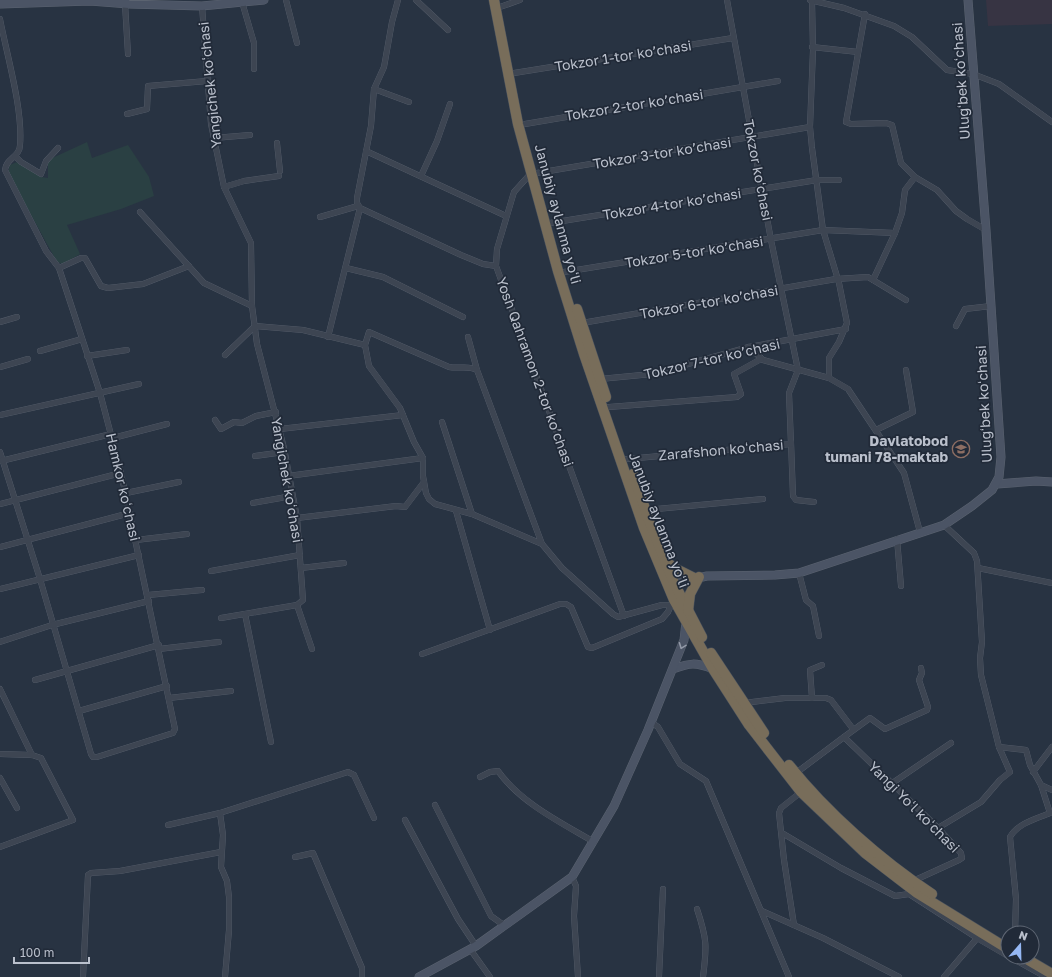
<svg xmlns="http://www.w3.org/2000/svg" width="1052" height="977" viewBox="0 0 1052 977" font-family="'Golos Text',sans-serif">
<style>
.medical{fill:#373443}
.green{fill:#2a4043}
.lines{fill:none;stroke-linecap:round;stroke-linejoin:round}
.street-casing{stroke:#5b6370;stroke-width:6}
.secondary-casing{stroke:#5b6370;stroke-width:9}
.highway-casing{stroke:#47505d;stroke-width:11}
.street{stroke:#3d4552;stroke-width:5.5}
.secondary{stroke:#4b5465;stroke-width:8}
.highway{stroke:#786d5a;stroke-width:10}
.oneway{stroke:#939aa8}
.labels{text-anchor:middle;stroke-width:3.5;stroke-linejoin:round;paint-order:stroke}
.street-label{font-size:14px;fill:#bac0cc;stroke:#212a38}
.poi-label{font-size:14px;font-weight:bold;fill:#bac0cc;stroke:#212a38;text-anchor:end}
</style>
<rect width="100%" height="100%" fill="#283342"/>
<polygon class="medical" points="986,0 1052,0 1052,24 988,26"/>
<polygon class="green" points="87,142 92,158 128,145 149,177 154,196 121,209 67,225 80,254 63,264 57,262 8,173 10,165 17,162 41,177 48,178 48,160"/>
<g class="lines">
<defs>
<g id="street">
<polyline points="286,0 297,43"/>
<polyline points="416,0 448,30"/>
<polyline points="810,0 844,8 894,26 912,37 947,70 973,74 999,84 1052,122"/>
<polyline points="812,1 813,50 810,127 812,148 823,230 839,283 847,323 839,342 829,358 829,378"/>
<polyline points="242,2 254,43 254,69"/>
<polyline points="125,4 128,54"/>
<polyline points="202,6 211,124 224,187 251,243 252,306 257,344 284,448 297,518 303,600 297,605 221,618"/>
<polyline points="500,7 520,0"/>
<polyline points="865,14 846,122 851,124 886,123 892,125 901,163 915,177 937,190 956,211 967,219 986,230"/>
<path d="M0,19C7,56 23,109 20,145C20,157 6,158 5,170L46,251L59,268L100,393L121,473L175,729L173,733L97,757H93L91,754L40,579L0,452"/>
<polyline points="812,47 858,52"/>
<polyline points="514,73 733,38"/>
<polyline points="374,89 409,102"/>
<polyline points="127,114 147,109 148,86 207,81"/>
<polyline points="525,124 778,81"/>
<polyline points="214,138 250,135"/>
<polyline points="277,143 280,171"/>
<polyline points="366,151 506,216"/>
<polyline points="15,156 21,162 41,174 46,161 58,148"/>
<polyline points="537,173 810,127"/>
<polyline points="421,176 437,141 450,104"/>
<polyline points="224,187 244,181 279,176"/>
<polyline points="360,208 461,255 483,264 496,266 624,616"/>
<polyline points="140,212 204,283 252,306"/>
<polyline points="320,217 358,206"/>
<polyline points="550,223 817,180 839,180"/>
<polyline points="496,266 497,249 514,192 532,172"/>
<polyline points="59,268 81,258 85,258 101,286 108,288 143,284 189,266"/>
<polyline points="346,268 383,277 463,317"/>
<polyline points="564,272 823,230 895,233"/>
<polyline points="873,280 895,233 902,213 905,190 915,177"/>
<polyline points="0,322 17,317"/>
<polyline points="582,323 836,279 868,277 906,300"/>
<polyline points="956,326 965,309 991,306"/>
<polyline points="328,337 360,208 357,203 357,198 371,126 374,89 384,67 392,22 398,0"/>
<polyline points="468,337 477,370"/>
<polyline points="749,347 763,360 829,378 848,389 904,473 920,532"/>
<polyline points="40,351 82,339"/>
<polyline points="225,355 255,326 303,330 365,345"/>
<polyline points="87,356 127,350"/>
<polyline points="0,367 28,359"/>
<polyline points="600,379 652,374 749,347 846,329"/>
<polyline points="609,407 737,397 741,394 734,374 761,359 760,357"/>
<polyline points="0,415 139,384"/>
<polyline points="215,420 221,429 234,422 242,423 256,416 276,412"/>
<polyline points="442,422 472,514"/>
<polyline points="280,429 403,415"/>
<polyline points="876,430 913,412 906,370"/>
<polyline points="113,438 167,424"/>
<polyline points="791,442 793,496 796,500 814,502"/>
<polyline points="255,456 284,452"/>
<polyline points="627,459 791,444 789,393 798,370 771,240 727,0"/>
<polyline points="1,461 111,434"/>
<polyline points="288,476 423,458"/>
<polyline points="126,493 179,482"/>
<polyline points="253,503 292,496"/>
<polyline points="0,504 121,473"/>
<polyline points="646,510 763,499"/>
<polyline points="456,511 490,630"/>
<polyline points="297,518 396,506 405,507 424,482"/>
<polyline points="897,539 901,586"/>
<polyline points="136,540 187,534"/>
<path d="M542,544L477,370C469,365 459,369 449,367L369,332L365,345L369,366L400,408L414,442L423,458V476L426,493L429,499L435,504L472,514L542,544L562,568L613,614L618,617L662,605H671"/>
<polyline points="0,547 130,513"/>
<polyline points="301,568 344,563"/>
<polyline points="978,568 1052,583"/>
<polyline points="211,571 300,555"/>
<polyline points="799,573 806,600 813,606 819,636"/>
<polyline points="0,589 139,555"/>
<polyline points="148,595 202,590"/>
<polyline points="297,605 312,649"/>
<polyline points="245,614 271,742"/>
<polyline points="0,642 52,625 149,601"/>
<polyline points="159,649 219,642"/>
<polyline points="422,654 560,604 566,604 571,607 588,647 592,648 662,619 668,612 672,603"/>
<polyline points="35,680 159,645"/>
<polyline points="0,689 32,755"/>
<polyline points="169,698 231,691"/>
<polyline points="812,698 810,670 822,665"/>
<polyline points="744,703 785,698 826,698 831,700 853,729"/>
<polyline points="79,711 167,686"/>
<polyline points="651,722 658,727 680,764 706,781 789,977"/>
<polyline points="844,737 870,718 885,729 927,710 928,707 919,680 922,673 921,668"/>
<path d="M999,747L1026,750L1030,765L1041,785L1050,813C1036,819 1018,823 1010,837L1016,899L1015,933"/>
<polyline points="0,754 32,755 41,758 73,820 0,847"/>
<polyline points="1033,772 1052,747"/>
<polyline points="796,773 844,737 938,828 961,853 962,858 959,860 913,881"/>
<path d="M480,777L490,772L498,771C521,803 560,822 594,842"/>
<polyline points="0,778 17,808"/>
<polyline points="891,784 951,743"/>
<polyline points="1041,785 1052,790"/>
<polyline points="435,805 491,916 505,926"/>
<polyline points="220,813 223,835 221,867 227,881 229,897 229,930 225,977"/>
<polyline points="405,820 458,919 476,946"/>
<polyline points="168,825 220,813 348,772 354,775 374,818"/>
<polyline points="938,828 981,802 1000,780 1010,772 999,747 981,675 980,658 982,642 977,561 974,553 944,525"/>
<polyline points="782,833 841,868 895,896 909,894 977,938 1008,956"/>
<polyline points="295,857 313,853 362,968 362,977"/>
<polyline points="572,877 576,886 574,916 578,977"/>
<path d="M697,909C707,939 707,946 703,977"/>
<polyline points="762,911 823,938 899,977"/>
<polyline points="794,925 784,860 779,813 781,808 801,792"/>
<polyline points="470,949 490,977"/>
<polyline points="1010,957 1046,977"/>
<polyline points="83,977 88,875 91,873 120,871 221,852"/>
<polyline points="659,977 663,889"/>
<polyline points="944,977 979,936"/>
</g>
<g id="secondary">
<polyline points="0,4 90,1 129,4 202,6 264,0"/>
<polyline points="997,484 1036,481 1052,482"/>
<polyline points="674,583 707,576 775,575 799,573 944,525 972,506 992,490 999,477 1001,457 986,230 968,0"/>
<path d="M673,669C690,663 695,662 713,669"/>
<polyline points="419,977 476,946 572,877 614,806 648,730 684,640 686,622"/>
</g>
<g id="highway">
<polyline points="494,0 518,124 558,271 584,354 644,528 674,600 713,669 749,725 801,792 865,853 917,893 1008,949"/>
<polyline points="577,309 606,397"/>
<polyline points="633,474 650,523 674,583 702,637"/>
<polyline points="665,561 676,569 694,578"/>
<polyline points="688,611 690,594 699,577"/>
<polyline points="711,653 764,733"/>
<path d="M789,765C826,812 882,861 932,894"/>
<polyline points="1023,957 1052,974"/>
</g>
</defs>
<use href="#street" class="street-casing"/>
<use href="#secondary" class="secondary-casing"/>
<use href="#highway" class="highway-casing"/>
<use href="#street" class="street"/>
<use href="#secondary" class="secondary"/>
<use href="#highway" class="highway"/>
</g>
<defs><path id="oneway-chevron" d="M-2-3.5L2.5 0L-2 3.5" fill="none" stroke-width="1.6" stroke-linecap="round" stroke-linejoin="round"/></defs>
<use class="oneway" href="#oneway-chevron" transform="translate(682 646) rotate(111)"/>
<defs>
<symbol id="school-ring" viewBox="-11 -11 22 22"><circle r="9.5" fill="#212a38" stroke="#8d6e63" stroke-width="1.5"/><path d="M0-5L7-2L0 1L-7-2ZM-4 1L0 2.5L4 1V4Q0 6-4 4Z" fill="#8d6e63"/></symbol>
</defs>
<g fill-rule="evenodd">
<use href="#school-ring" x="951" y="439" width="20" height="20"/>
</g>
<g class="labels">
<g class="street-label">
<text transform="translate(623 56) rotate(-9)" y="5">Tokzor 1-tor koʼchasi</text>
<text transform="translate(961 81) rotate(-94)" y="5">Ulugʻbek koʻchasi</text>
<text transform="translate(210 85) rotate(-96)" y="5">Yangichek koʻchasi</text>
<text transform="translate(634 105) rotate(-9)" y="5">Tokzor 2-tor koʼchasi</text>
<text transform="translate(662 153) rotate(-9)" y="5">Tokzor 3-tor koʼchasi</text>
<text transform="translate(758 170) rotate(79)" y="5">Tokzor koʻchasi</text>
<text transform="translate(672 204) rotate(-9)" y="5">Tokzor 4-tor koʼchasi</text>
<text transform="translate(558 214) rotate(75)" y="5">Janubiy aylanma yoʻli</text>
<text transform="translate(694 252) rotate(-9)" y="5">Tokzor 5-tor koʼchasi</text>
<text transform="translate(709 302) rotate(-10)" y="5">Tokzor 6-tor koʼchasi</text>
<text transform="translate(712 359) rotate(-13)" y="5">Tokzor 7-tor koʼchasi</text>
<text transform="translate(535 372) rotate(70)" y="5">Yosh Qahramon 2-tor koʼchasi</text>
<text transform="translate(984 404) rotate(-93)" y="5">Ulugʻbek koʻchasi</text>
<text transform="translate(721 450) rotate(-5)" y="5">Zarafshon koʻchasi</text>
<text transform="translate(287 480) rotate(80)" y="5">Yangichek koʻchasi</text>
<text transform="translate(123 487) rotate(77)" y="5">Hamkor koʻchasi</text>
<text transform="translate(659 520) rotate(69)" y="5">Janubiy aylanma yoʻli</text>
<text transform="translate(914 807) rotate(45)" y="5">Yangi Yoʻl koʻchasi</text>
</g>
<g class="poi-label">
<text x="948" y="446">Davlatobod<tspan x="948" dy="16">tumani 78-maktab</tspan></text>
</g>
</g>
<g transform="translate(1020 945) rotate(20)"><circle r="19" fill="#212a38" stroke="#5e6673"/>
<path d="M0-3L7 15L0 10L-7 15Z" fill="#96b8f4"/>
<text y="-6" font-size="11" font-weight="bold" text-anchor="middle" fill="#bac0cc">N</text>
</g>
<path d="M14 957v6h75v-6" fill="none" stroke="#bac0cc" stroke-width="2"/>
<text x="20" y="957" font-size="12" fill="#bac0cc" stroke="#212a38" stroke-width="3" paint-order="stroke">100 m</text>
</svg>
